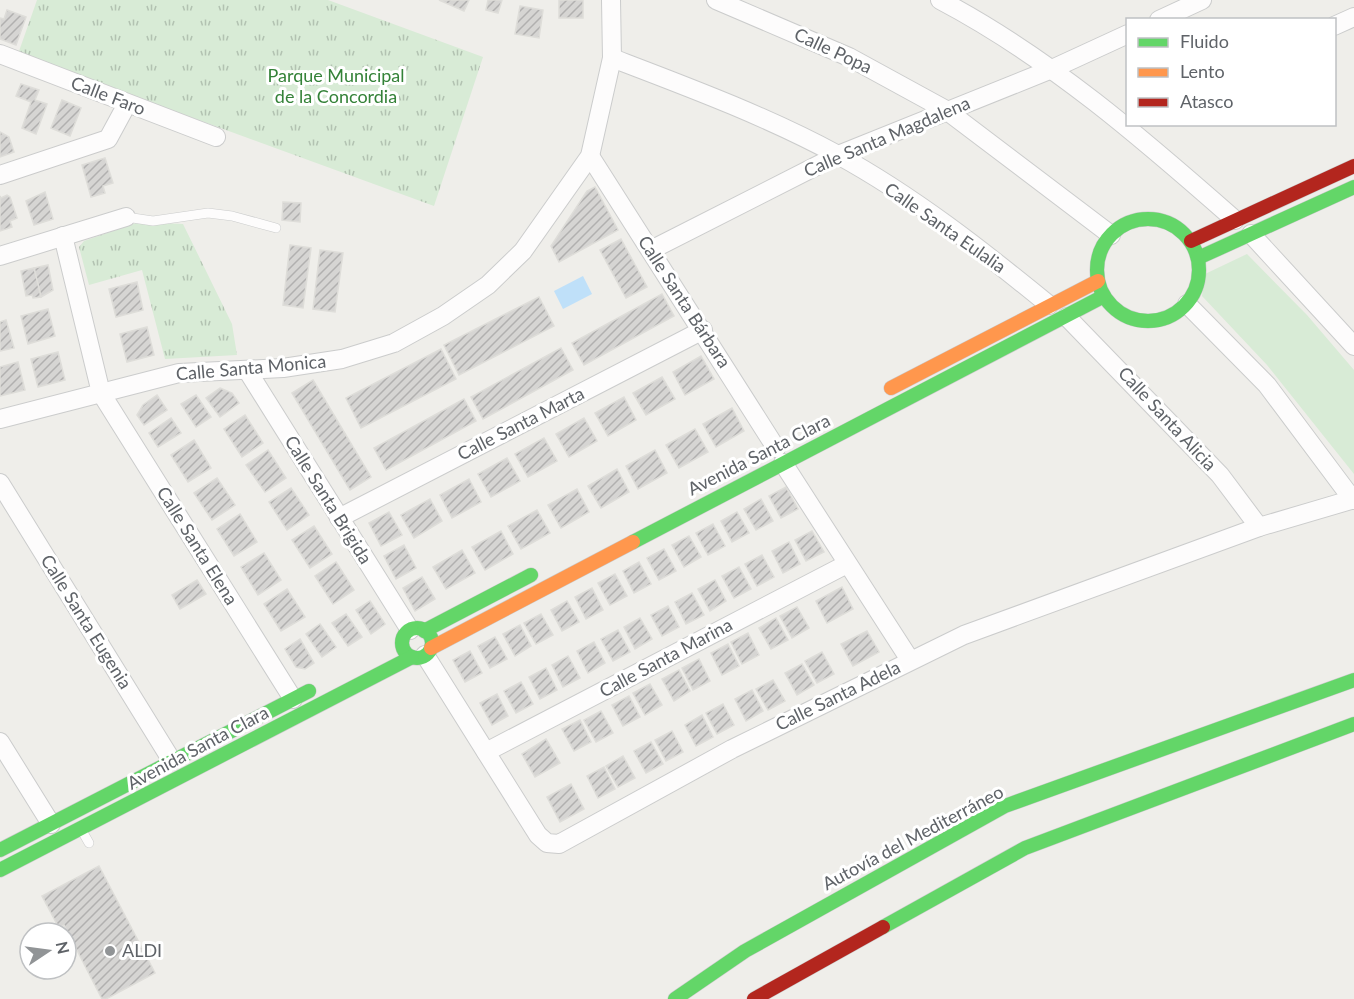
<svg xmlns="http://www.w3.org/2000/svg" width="1354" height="999" viewBox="0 0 1354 999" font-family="Lato,sans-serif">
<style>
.grass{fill:#d8ebd6}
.park{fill:url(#park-tufts)}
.water{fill:#bfe0f9}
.building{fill:url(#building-hatch);stroke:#deddd9;stroke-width:1.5}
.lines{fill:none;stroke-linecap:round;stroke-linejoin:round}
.lane-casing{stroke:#cbcccc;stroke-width:10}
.street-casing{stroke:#cbcccc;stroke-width:20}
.fast-casing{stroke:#cacacb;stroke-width:15}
.slow-casing{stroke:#cacacb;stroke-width:15}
.jam-casing{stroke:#cacacb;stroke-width:15}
.lane{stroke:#fdfcfc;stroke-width:9}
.street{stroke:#fdfcfc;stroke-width:18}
.fast{stroke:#63d668;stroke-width:14}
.slow{stroke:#ff974d;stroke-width:14}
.jam{stroke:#b3261e;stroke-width:14}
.poi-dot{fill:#919496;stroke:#fff;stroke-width:2}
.labels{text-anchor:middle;stroke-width:6;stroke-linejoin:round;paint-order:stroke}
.street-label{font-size:18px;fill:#5f6368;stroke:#fff}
.park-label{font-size:18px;fill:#348238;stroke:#fff}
.poi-label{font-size:18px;fill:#5f6368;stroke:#fff;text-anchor:start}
</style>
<defs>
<pattern id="park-tufts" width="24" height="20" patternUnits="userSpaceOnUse" patternTransform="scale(1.5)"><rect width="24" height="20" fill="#d8ebd6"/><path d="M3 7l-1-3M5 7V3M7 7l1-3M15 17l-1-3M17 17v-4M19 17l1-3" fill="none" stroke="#b2c2b1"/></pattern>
<pattern id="building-hatch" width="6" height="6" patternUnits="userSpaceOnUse" patternTransform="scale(1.5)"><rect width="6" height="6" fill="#d6d5d3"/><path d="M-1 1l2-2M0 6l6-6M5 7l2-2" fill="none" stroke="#b1b0af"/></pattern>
</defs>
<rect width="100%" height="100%" fill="#efeeea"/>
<polygon class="grass" points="1247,254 1307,315 1354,370 1354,474 1267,365 1202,296 1205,274"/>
<g class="park">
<polygon points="37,0 328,0 483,57 434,206 18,54"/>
<polygon points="139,222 183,224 232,324 237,355 165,359 142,270 89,285 79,247 84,241"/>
</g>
<polygon class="water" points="583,276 592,294 563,309 554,291"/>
<g class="building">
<polygon points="439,0 469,0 464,11"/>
<polygon points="488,0 502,0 498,13 486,10"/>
<rect x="559" y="0" width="24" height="18"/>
<polygon points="520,6 543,10 539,38 515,34"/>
<polygon points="7,10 26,17 16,45 0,39 0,18 4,19"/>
<polygon points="21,84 39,90 35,100 47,104 36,134 22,128 31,102 16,96"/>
<polygon points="62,100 81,108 70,136 51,128"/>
<polygon points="0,132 9,137 14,152 0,157"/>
<polygon points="105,158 113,183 103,186 105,193 91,197 82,165"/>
<polygon points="595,187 618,230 559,262 551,246 587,191"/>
<polygon points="45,192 53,219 34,225 26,201"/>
<polygon points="7,195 10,197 17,218 10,221 12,227 0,231 0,196 1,198"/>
<polygon points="283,202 301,203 300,222 282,220"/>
<polygon points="621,239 647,287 626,298 600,250"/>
<polygon points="290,245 311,248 303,308 283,305"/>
<polygon points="320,250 343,253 335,312 313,309"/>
<polygon points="48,265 53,290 41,297 34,268"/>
<polygon points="34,268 41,297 33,298 32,295 26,296 21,271"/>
<polygon points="137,282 143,310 116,317 109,289"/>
<polygon points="662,294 674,316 584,365 572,343"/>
<polygon points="539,297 554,326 459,375 444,345"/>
<polygon points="48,309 55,336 28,344 21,316"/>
<polygon points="6,320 14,348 0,351 0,322"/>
<polygon points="147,327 154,355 127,362 120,334"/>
<polygon points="561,348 573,370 483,419 471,397"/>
<polygon points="441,349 456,379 361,428 346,398"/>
<polygon points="58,352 65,380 38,387 31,359"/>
<polygon points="701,356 714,379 685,395 673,372"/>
<polygon points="18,362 25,390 0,396 0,367"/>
<polygon points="662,377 675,399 646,415 633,393"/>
<polygon points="313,380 371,477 350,490 292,393"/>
<polygon points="220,388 232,393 239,403 220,417 206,398"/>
<polygon points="157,395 167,410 144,425 137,415 143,405"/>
<polygon points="196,395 211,417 196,427 181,404"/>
<polygon points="624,397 636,420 608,436 595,413"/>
<polygon points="464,399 476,421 386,470 374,448"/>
<polygon points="732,408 744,431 716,447 703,424"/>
<polygon points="245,415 263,443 242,457 224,429"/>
<polygon points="171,418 181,433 158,447 149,433"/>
<polygon points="584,418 597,441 569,457 556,434"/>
<polygon points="695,429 708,452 679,468 666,445"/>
<polygon points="544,438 557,461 528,477 515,454"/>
<polygon points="194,440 211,468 188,482 171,455"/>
<polygon points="268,450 286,478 265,492 246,465"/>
<polygon points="655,450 667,473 638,489 626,466"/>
<polygon points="507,458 520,481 491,497 478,474"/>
<polygon points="617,469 629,492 601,508 588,486"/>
<polygon points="217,478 235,505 212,520 194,493"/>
<polygon points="469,479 481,502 452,518 440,495"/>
<polygon points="786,487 798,509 781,518 769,496"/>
<polygon points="291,488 309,515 287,530 269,502"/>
<polygon points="577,489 589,512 561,528 548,505"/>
<polygon points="430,499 442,521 414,538 401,515"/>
<polygon points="761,499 773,521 756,530 744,509"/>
<polygon points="537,510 550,533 521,549 508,526"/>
<polygon points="389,512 402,535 381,546 369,523"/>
<polygon points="737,512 749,533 732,542 721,521"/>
<polygon points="240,514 257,542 234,556 217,529"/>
<polygon points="713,524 725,546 708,555 696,533"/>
<polygon points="314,526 332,554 310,568 292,540"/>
<polygon points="501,531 513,554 485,570 472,547"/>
<polygon points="812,531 824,552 806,561 795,540"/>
<polygon points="689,536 701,557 684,567 672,545"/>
<polygon points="789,542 800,564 783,573 772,551"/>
<polygon points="404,545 416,568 396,579 384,556"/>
<polygon points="664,549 676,571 659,580 647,558"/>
<polygon points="462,550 475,573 446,589 433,567"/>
<polygon points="264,553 281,580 258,595 241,567"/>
<polygon points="762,555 774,577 757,586 745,564"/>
<polygon points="336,562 354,590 333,604 315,576"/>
<polygon points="639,562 651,584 634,593 623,571"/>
<polygon points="739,567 751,589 734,598 722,576"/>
<polygon points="615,574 627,596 610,605 598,583"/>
<polygon points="422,577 435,599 415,611 403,588"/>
<polygon points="197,580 206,594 180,609 172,595"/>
<polygon points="715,580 726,601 710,611 698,589"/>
<polygon points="842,587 853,609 827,623 816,601"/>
<polygon points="592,588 603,610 586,619 575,597"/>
<polygon points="287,589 305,617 281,631 264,604"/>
<polygon points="692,593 704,615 686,624 675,602"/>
<polygon points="370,601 385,624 371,634 356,610"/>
<polygon points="567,601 579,622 562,631 551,610"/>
<polygon points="668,606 679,627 662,636 651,615"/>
<polygon points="797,607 809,628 792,638 780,616"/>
<polygon points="346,614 362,637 348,646 332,623"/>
<polygon points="541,614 553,635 536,644 524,623"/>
<polygon points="640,618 652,639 635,649 624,627"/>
<polygon points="776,618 788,640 771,649 759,628"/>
<polygon points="320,624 336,647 322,657 306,634"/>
<polygon points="520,625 531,646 515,656 503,634"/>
<polygon points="618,630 630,652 613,661 601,639"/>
<polygon points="867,631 879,652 853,666 841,644"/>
<polygon points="748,633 759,655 742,664 731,642"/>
<polygon points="495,637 507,659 490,668 478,646"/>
<polygon points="300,639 314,663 305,669 296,667 285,649"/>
<polygon points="594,642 605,663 588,673 577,651"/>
<polygon points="728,644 739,666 722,675 711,653"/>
<polygon points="470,651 482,673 465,682 453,660"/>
<polygon points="822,652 834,674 817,683 805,661"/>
<polygon points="568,656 580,678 563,687 552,665"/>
<polygon points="699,659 710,681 693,690 682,668"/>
<polygon points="802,664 814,685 797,695 785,673"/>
<polygon points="546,668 557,690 540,699 529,677"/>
<polygon points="679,670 690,691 674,701 662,679"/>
<polygon points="773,680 785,701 768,710 756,689"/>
<polygon points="521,682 533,704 516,713 504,691"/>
<polygon points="650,684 662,705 645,715 633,693"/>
<polygon points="752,690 763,711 746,721 735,699"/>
<polygon points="497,694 508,716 492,725 480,703"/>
<polygon points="629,696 640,717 623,726 612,705"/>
<polygon points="723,704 734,725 717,734 706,713"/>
<polygon points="601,711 613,733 596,742 584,720"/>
<polygon points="702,715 713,737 696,746 685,725"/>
<polygon points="580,720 591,742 574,751 562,729"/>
<polygon points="672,731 683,752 666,761 655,740"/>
<polygon points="546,739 560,763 535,777 522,754"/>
<polygon points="651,742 663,764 646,773 634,751"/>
<polygon points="623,756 635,778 618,787 606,766"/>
<polygon points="604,767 615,789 598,798 587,776"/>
<polygon points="571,784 584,809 560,822 547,797"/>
<polygon points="99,866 155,973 106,999 102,999 64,925 59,928 42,896"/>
</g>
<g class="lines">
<defs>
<g id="lane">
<polyline points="126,217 153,221 208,213 232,216 276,228"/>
<polyline points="81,829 89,843"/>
</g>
<g id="street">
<polyline points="716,0 849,57 946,110 1111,235"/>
<path d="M940,0C1050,58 1143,139 1235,220"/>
<polyline points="1159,20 1202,0"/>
<polyline points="1334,26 1354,17"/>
<polyline points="0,54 216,137"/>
<path d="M612,58C688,87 766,116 838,155C913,196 983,251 1049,305"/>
<polyline points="590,156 776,448"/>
<polyline points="0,175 108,139 127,104"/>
<polyline points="1251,234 1354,346"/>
<polyline points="63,236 101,393 293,699"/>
<polyline points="651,250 838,155 1052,69 1128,34"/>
<polyline points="0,256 126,217"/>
<polyline points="1187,304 1267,385 1353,500"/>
<polyline points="1067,317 1220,475 1259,527"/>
<polyline points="247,370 410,630"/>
<polyline points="0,419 179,373 283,368 342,359 394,343 443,316 488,285 523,251 590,156 612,58 611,0"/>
<polyline points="783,463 910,660"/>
<polyline points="0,483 172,761"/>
<polyline points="339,518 703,330"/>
<polyline points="425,655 538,835 547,843 559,844 732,749 964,635 1259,527 1354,499"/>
<polyline points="0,742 51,824"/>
<polyline points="486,752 847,564"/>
</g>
<g id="fast">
<circle cx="1148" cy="270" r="51"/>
<polyline points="1198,258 1354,187"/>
<polyline points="633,542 1104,296"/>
<circle cx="417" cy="643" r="15"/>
<polyline points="424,631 531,575"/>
<polyline points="0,850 309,691"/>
<polyline points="0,870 412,657"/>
<polyline points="883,927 1025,848 1354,724"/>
<polyline points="675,999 745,951 1005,806 1354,680"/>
</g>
<g id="slow">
<polyline points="891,388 1098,281"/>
<polyline points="431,648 633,542"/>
</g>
<g id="jam">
<polyline points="1191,241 1354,166"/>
<polyline points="754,999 883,927"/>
</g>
</defs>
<use href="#lane" class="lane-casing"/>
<use href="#street" class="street-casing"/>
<use href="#fast" class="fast-casing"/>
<use href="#slow" class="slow-casing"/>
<use href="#jam" class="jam-casing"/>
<use href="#lane" class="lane"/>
<use href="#street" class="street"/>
<use href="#fast" class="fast"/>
<use href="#slow" class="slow"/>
<use href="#jam" class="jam"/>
</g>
<circle class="poi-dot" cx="110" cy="951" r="6"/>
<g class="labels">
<g class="street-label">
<text transform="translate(833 51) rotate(25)" y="6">Calle Popa</text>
<text transform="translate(108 96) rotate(21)" y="6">Calle Faro</text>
<text transform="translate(887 137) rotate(-23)" y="6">Calle Santa Magdalena</text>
<text transform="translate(945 228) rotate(35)" y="6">Calle Santa Eulalia</text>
<text transform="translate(684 302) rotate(57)" y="6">Calle Santa Bárbara</text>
<text transform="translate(251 368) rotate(-5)" y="6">Calle Santa Monica</text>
<text transform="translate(1167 419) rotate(47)" y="6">Calle Santa Alicia</text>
<text transform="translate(521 424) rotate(-27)" y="6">Calle Santa Marta</text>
<text transform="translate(759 455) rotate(-27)" y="6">Avenida Santa Clara</text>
<text transform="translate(328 500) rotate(58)" y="6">Calle Santa Brigida</text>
<text transform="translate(197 546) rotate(58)" y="6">Calle Santa Elena</text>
<text transform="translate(86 622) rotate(58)" y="6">Calle Santa Eugenia</text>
<text transform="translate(666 658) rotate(-28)" y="6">Calle Santa Marina</text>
<text transform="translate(838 696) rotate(-26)" y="6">Calle Santa Adela</text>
<text transform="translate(198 748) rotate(-28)" y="6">Avenida Santa Clara</text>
<text transform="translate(913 838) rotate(-28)" y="6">Autovía del Mediterráneo</text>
</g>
<g class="park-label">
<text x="336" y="82">Parque Municipal<tspan x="336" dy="21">de la Concordia</tspan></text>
</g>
<g class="poi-label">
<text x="122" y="957">ALDI</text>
</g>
</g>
<rect x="1126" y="18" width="210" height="108" fill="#ffffff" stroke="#bfc1c3" stroke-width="1.5"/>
<rect x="1138" y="38" width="30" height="9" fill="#63d668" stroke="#bfc1c3" stroke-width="1.5"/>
<text x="1180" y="48" font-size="18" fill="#5f6368">Fluido</text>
<rect x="1138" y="68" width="30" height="9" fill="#ff974d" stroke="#bfc1c3" stroke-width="1.5"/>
<text x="1180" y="78" font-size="18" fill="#5f6368">Lento</text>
<rect x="1138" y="98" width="30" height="9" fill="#b3261e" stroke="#bfc1c3" stroke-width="1.5"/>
<text x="1180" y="108" font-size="18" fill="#5f6368">Atasco</text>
<g transform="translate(48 951) rotate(77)"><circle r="28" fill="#ffffff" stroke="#bfc1c3" stroke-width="1.5"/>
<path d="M0-4.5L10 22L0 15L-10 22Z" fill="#919496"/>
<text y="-9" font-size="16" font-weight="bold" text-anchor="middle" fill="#5f6368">N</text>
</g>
</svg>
